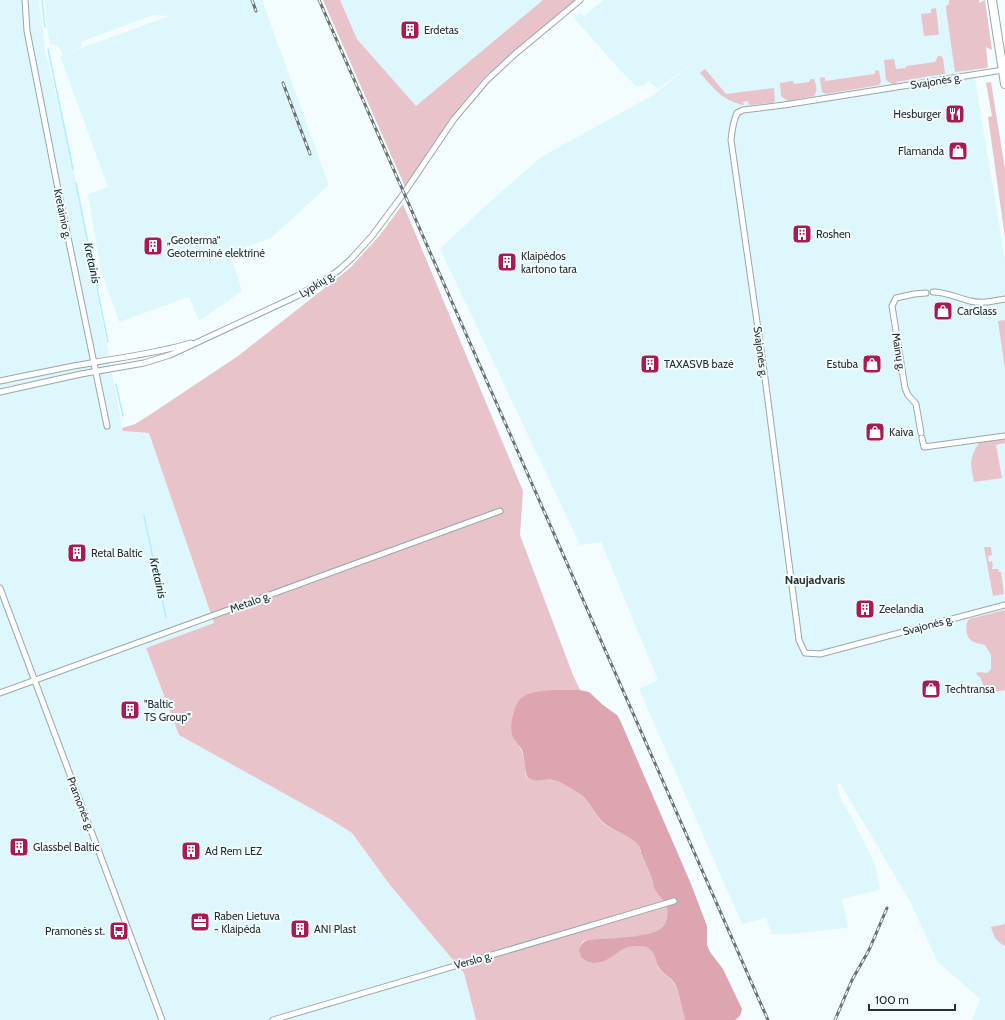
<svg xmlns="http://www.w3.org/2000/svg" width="1005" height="1020" viewBox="0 0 1005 1020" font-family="Cabin,sans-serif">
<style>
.built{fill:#def7fc}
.green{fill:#e9c3ca}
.forest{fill:#dca5b0}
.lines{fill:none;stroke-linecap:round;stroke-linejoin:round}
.stream{stroke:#afeffb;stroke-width:1.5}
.street-casing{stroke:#98a7aa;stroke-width:7}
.primary-casing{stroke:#98a7aa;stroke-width:10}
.street{stroke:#fff;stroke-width:5}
.primary{stroke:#fff;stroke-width:8}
.rail-casing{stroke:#6a7172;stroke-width:3}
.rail{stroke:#f3fdff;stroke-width:1.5;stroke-dasharray:4.5;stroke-linecap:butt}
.labels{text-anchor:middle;stroke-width:4;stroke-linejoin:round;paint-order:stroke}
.poi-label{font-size:11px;fill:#292f30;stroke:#f3fdff;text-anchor:start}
.street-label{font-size:11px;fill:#292f30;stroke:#f3fdff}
.water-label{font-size:12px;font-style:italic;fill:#0f2f35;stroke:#f3fdff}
.neighbourhood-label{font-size:12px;font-weight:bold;fill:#292f30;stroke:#f3fdff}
</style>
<rect width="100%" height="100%" fill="#f3fdff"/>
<g class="built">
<polygon points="0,0 39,0 45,50 70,151 123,431 149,433 214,624 146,648 179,735 330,819 352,833 390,885 464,973 476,1020 0,1020"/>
<polygon points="45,0 262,0 329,185 271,238 230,253 242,291 199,321 189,297 119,322 100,267 88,194 108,187 60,56 169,16 153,15 81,42 82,47 63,55 61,51 58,47 55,45 50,44 47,27"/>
<polygon points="340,0 543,0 416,106 357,39"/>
<polygon points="603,0 962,0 1005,260 1005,1020 972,1020 980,999 937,961 911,903 840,783 837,784 841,800 852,818 875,864 880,890 842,899 848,927 846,928 791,934 772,934 766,918 742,924 639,689 658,680 601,542 580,545 440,249 483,208 541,157 655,94 692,63 658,89 649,81 643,86 636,86 619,69 574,18 580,13 584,16"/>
</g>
<g class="green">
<polygon points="323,0 340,0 357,39 416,106 543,0 575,0 507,57 483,79 457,110 438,138 406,189"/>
<polygon points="949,0 979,0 979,3 985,0 992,50 986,47 988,66 987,68 955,72 946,9 946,6 949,4"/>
<polygon points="936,8 939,34 937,35 924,36 921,14 931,13 931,9"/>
<polygon points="938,56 941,56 943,58 945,73 944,74 896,82 896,84 892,84 886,80 884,60 894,59 896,69 906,68 906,66 935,62"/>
<path d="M705,69L726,94L774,88L775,101L772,103L749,105L748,101L743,102L744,105C722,101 714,88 700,73Z"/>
<polygon points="877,70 879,71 881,82 879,85 826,94 822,92 820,79 821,77 825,78 825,81 875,74 875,71"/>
<path d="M811,79H814C816,84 818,92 814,96L788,101L781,96L780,83L793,81L794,84L809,82Z"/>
<polygon points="991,82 1005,169 1005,238 988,117 992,116 986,83"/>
<path d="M403,204L523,491L520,535L573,675L580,690H562L513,736C518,744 523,751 524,760C525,766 525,771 526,777C537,783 542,778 553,780C560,781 573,790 580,794C591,801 594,816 604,824C613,830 633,838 638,845C640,847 640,851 641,853C645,862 649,870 652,879C653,882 653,887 655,890C659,897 665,901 667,908C668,913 667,921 664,925C655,939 604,939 588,940L583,941L580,946L584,960C600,969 610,955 622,949C631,944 647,943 654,952C656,956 656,962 658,967C662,974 671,977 675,985C677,988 678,993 679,996C681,1004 683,1012 685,1020H476L464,973L390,885L352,833L330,819L179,735L146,648L214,623L149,433L123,431L122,428L135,424L148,416L238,356L350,268L380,235Z"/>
<polygon points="1005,320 1005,369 998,321"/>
<path d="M1005,439V443L996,445L1002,478L974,482C971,464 968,460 979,443L981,442Z"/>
<polygon points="984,547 991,547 992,555 988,556 989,562 992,561 993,567 992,567 992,569 998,569 999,572 1001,572 1004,594 993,596"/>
<path d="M1005,610V690L987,694L980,677L978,676L976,673L980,672L987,673L991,669V655L985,645C981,644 975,643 972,641C965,637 965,624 969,619Z"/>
<path d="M1005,924V946C996,942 994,936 991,927Z"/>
</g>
<path class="forest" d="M562,690H580L589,692L603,705L617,715L620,720L691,884L707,926V945L710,952L723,969L742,1009C741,1014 740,1017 735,1020H685C683,1012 681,1004 679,996C678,992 677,988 675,984C671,977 662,974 658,966C655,960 656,952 648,948C646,946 642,946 639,946C622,945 620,953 606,960C598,964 586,965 581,956C577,949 581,942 588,940C605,938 655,939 664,925C667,921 668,913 667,908C665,901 659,897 655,890C653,887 653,882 652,879C649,870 645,862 641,853C641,851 640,847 638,845C633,838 613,830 605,824C594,816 591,801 580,794C573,790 560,781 553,780C542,778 537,784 527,777C524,768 525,759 522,750C519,745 515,741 513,737C510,731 511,722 513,716C514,712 515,707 517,704C523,690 549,690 562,690Z"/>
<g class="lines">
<g class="stream">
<polyline points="42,0 45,27"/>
<polyline points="48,49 73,169"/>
<polyline points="76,183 108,342"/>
<polyline points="116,384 123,416"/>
<polyline points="144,516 166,617"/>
</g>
<defs>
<g id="street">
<polyline points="25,0 27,31 58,189 107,426"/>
<path d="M1003,70L784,105L743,110L737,113C733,122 732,130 731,140L765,378L799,640L805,653L820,654L1005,605"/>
<path d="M933,292C946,292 958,298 970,301C982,304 993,301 1005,299"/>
<path d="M0,381C30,375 61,368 91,363C124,357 158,353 191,343"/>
<polyline points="0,392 81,374 144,363 170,355 295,297 323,281 339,270 352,258 372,236 404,193 454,119 487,80 515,54 580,0"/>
<polyline points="921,433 916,404 908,395 905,388 892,306 896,298 914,294 926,293"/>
<polyline points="922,438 924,447 1005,436"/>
<polyline points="0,588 162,1020"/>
<polyline points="0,693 500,511"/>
<polyline points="273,1020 674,901"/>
</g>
<polyline id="primary" points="992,0 1005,84"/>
</defs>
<use href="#street" class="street-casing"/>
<use href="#primary" class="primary-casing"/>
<use href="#street" class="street"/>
<use href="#primary" class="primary"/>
<defs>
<g id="rail">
<polyline points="252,0 256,11"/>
<polyline points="319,0 768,1020"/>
<polyline points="283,83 310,154"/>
<polyline points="835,1020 852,980 869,950 887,908"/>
</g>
</defs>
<use href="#rail" class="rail-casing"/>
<use href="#rail" class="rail"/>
</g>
<defs>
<symbol id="building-square" viewBox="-11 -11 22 22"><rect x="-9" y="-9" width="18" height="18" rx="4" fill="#aa1a52" stroke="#f3fdff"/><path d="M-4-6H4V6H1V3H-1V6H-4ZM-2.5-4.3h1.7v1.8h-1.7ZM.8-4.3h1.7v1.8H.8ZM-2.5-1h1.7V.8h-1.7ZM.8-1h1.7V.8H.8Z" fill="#fff"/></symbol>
<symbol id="restaurant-square" viewBox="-11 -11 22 22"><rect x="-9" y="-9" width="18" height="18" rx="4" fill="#aa1a52" stroke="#f3fdff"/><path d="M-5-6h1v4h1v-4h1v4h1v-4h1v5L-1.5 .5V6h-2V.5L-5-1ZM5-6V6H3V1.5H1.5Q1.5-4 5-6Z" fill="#fff"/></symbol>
<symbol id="shop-square" viewBox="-11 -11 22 22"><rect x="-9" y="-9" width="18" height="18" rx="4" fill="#aa1a52" stroke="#f3fdff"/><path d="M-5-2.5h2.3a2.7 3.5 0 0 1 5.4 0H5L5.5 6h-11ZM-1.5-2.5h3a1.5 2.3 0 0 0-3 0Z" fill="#fff"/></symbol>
<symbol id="office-square" viewBox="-11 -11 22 22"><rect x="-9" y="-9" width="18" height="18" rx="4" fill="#aa1a52" stroke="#f3fdff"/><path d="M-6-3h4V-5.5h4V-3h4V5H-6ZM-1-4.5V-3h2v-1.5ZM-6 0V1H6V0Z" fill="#fff"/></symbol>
<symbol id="bus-square" viewBox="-11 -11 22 22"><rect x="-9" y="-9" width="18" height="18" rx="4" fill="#aa1a52" stroke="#f3fdff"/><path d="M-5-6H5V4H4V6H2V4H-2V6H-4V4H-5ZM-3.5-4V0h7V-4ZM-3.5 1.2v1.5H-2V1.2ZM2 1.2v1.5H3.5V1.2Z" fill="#fff"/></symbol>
</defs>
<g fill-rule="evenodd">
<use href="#building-square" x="399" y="19" width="22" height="22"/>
<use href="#restaurant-square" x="944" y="103" width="22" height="22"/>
<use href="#shop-square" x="947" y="140" width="22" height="22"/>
<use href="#building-square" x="791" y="223" width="22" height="22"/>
<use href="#building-square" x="142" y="235" width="22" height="22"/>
<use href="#building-square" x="496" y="251" width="22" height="22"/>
<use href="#shop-square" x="932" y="300" width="22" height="22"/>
<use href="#building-square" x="639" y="353" width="22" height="22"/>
<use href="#shop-square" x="861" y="353" width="22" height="22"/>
<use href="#shop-square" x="864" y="421" width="22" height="22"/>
<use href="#building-square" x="66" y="542" width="22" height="22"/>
<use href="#building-square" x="854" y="598" width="22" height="22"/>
<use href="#shop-square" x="920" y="678" width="22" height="22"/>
<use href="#building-square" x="119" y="699" width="22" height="22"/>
<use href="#building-square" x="8" y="836" width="22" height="22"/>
<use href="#building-square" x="180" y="840" width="22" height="22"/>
<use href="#office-square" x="189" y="911" width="22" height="22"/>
<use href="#building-square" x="289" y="918" width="22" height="22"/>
<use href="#bus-square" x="108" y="920" width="22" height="22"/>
</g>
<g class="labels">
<g class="poi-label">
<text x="424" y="34">Erdetas</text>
<text x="941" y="118" text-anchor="end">Hesburger</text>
<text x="944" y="155" text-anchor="end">Flamanda</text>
<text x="816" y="238">Roshen</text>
<text x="167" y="244">„Geoterma“<tspan x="167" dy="13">Geoterminė elektrinė</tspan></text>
<text x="521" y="260">Klaipėdos<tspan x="521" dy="13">kartono tara</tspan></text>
<text x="957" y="315">CarGlass</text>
<text x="664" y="368">TAXASVB bazė</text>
<text x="858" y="368" text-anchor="end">Estuba</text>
<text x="889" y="436">Kaiva</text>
<text x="91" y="557">Retal Baltic</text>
<text x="879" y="613">Zeelandia</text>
<text x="945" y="693">Techtransa</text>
<text x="144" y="708">"Baltic<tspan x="144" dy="13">TS Group"</tspan></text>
<text x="33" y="851">Glassbel Baltic</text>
<text x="205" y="855">Ad Rem LEZ</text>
<text x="214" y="920">Raben Lietuva<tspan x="214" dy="13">- Klaipėda</tspan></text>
<text x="314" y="933">ANI Plast</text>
<text x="105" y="935" text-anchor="end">Pramonės st.</text>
</g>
<g class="street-label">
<text transform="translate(936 81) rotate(-9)" y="4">Svajonės g.</text>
<text transform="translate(63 214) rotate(78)" y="4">Kretainio g.</text>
<text transform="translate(317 284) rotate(-32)" y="4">Lypkių g.</text>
<text transform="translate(761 352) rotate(82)" y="4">Svajonės g.</text>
<text transform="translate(899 352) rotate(81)" y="4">Mainų g.</text>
<text transform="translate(250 602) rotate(-20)" y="4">Metalo g.</text>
<text transform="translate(928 625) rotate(-15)" y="4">Svajonės g.</text>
<text transform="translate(81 804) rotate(69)" y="4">Pramonės g.</text>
<text transform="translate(473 960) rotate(-16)" y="4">Verslo g.</text>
</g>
<g class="water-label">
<text transform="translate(92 263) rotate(78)" y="4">Kretainis</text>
<text transform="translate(158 578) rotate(77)" y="4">Kretainis</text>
</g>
<g class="neighbourhood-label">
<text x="815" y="584">Naujadvaris</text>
</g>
</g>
<path d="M869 1004v6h86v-6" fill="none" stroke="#292f30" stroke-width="2"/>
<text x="875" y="1004" font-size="12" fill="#292f30" stroke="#f3fdff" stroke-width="3" paint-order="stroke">100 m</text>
</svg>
